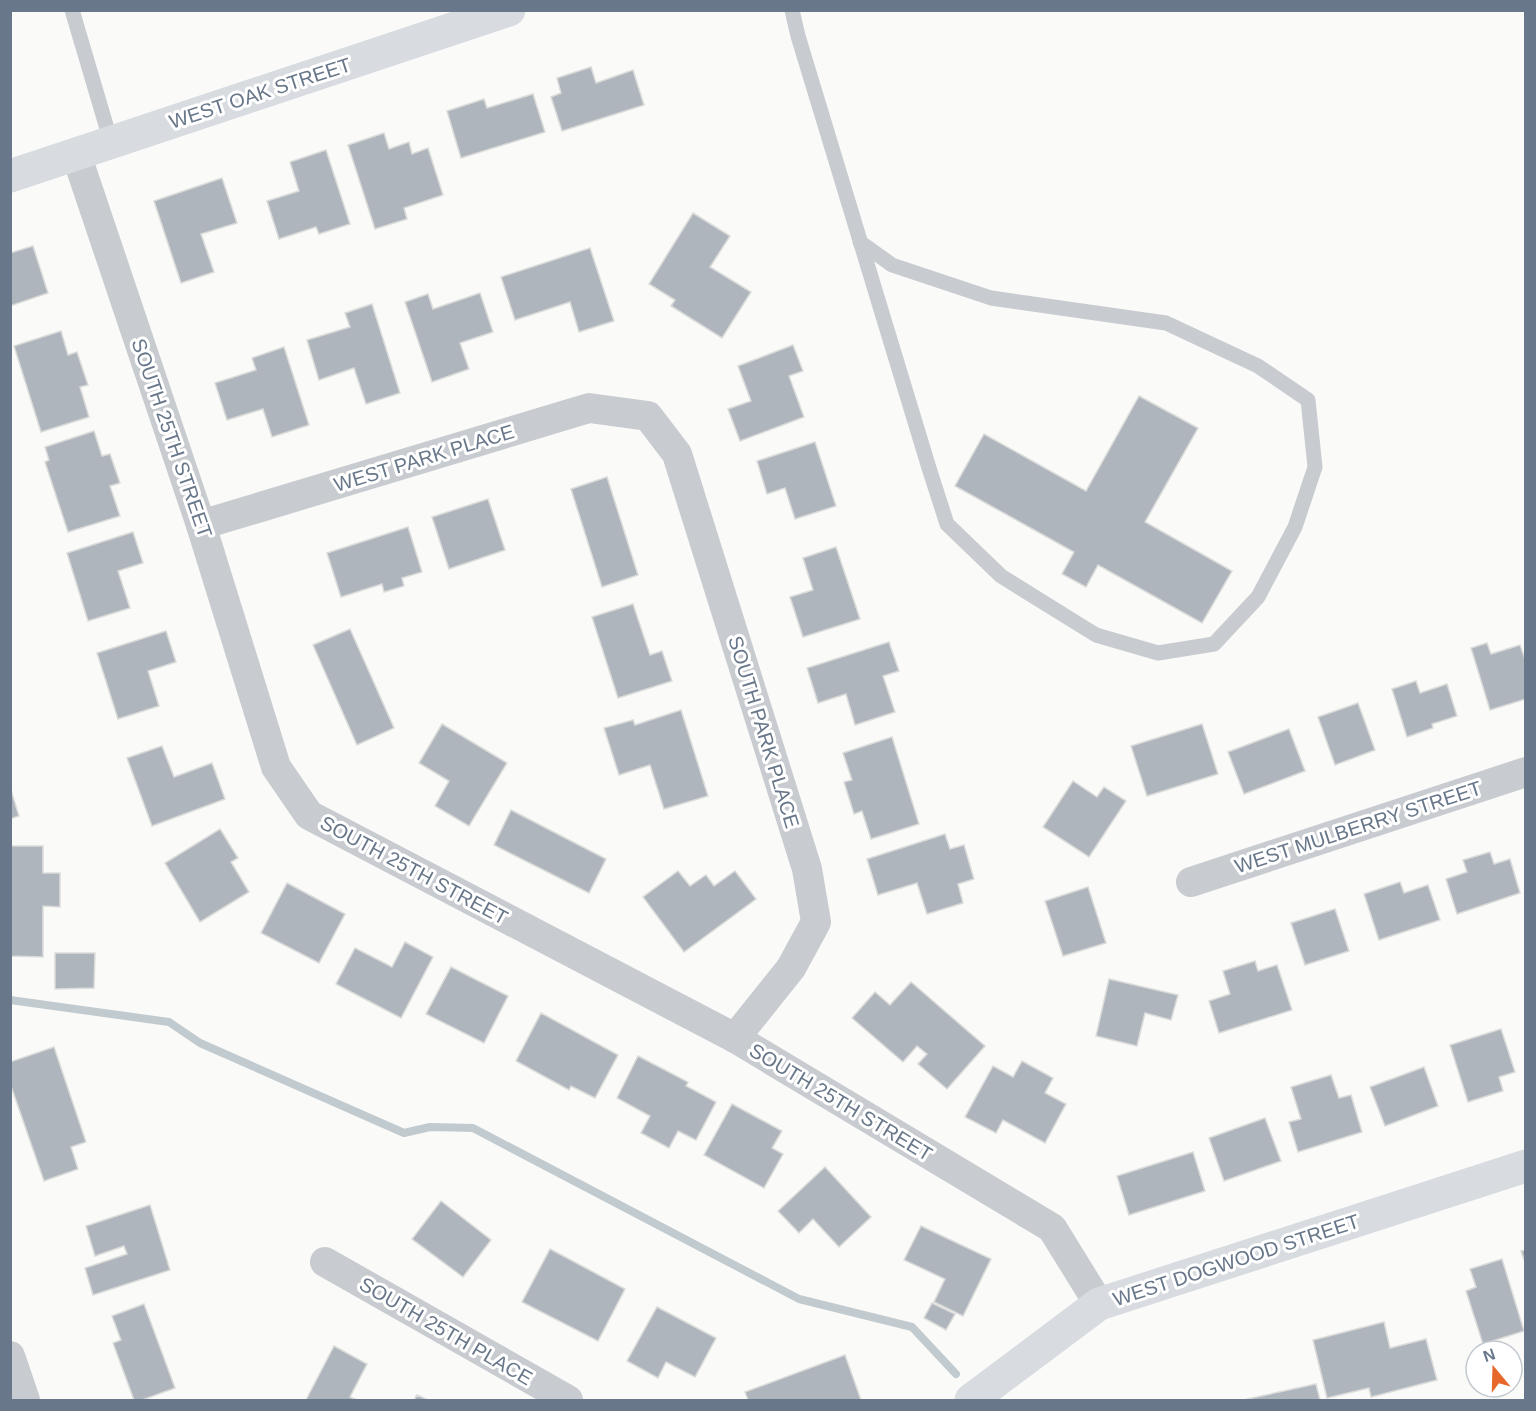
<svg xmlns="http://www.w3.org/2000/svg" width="1536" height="1411" viewBox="0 0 1536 1411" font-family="Helvetica,sans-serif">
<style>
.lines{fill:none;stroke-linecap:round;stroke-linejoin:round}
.stream{stroke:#c1cacf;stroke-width:8}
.building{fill:#aeb5bd;stroke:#dbdcda;stroke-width:1.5}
.lane{stroke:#c8cbcf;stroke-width:15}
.street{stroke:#c8cbcf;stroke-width:30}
.secondary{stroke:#d8dce0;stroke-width:33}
.labels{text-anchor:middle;stroke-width:6;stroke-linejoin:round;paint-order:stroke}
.street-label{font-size:20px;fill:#687789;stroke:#fff}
</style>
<rect width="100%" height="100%" fill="#fafaf8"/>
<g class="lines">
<polyline class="stream" points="10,1000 169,1022 200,1043 404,1133 430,1127 473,1128 799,1299 912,1327 956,1374"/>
</g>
<g class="building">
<polygon points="591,67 596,83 633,70 644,105 562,131 551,97 561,93 557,78"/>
<polygon points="533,94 545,132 461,158 447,111 484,99 487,108"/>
<polygon points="384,133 389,149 409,142 412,154 428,148 443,195 404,208 407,219 375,229 348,145"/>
<polygon points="326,150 350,224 319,234 316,227 279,239 267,201 299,191 290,162"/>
<polygon points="222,178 237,223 201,234 214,272 181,283 154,201"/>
<polygon points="693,213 730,236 710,267 751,292 722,338 671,306 675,300 649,284"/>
<polygon points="33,246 48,293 10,306 10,253"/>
<polygon points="590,248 614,321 579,332 570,302 515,320 501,277"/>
<polygon points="480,293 493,332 460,343 469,369 432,382 405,302 428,294 433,309"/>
<polygon points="372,304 400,393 366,404 354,368 319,380 307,340 350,327 345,313"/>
<polygon points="61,331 68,355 77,352 88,385 80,387 89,417 41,432 14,346"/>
<polygon points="793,345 803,371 789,376 804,417 740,441 728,409 751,401 738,366"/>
<polygon points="284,347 309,425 272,437 263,409 227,420 215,383 256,370 252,358"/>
<polygon points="1139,396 1198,428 1145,522 1232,571 1202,623 1098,565 1086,587 1062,574 1074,552 955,486 984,434 1086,491"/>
<polygon points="94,431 102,456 110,454 120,483 110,486 120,516 68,532 45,462 49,460 45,447"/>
<polygon points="815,442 836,506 795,519 785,488 767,494 757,461"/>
<polygon points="607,477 638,575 602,587 571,489"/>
<polygon points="488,499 505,550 449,569 432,517"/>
<polygon points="408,527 422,572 402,578 404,586 384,592 382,584 341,597 327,553"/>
<polygon points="133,532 143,563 118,571 130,608 88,621 67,553"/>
<polygon points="836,547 860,619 803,637 790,597 813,590 803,558"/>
<polygon points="633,604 650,655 662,651 672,681 618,698 592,617"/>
<polygon points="350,629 394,728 357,745 313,645"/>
<polygon points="166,631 176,662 148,671 159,706 118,719 97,653"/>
<polygon points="889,642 899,671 883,676 895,712 855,725 846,694 818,703 807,668"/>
<polygon points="1487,643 1491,654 1520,645 1526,662 1526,699 1490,710 1471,648"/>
<polygon points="1416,681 1420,693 1447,684 1457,716 1432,724 1433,728 1407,737 1392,689"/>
<polygon points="1358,703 1375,750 1335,765 1318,717"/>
<polygon points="681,710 708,796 664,809 650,765 619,775 604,728 633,720 635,725"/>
<polygon points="442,724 507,763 469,826 435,806 449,781 419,763"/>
<polygon points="1202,724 1218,774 1147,796 1131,746"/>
<polygon points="1289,729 1305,771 1244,794 1228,752"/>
<polygon points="892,737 919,824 871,839 862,811 854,814 844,782 852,780 843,753"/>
<polygon points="162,746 174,777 212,763 225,799 152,826 127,758"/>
<polygon points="1073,781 1097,797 1104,787 1126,801 1089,857 1043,827"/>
<polygon points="10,787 19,816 10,819"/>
<polygon points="511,810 606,859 589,893 494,845"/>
<polygon points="220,829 238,858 231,862 249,892 200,922 165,863"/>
<polygon points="945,834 950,849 964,845 974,879 958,884 963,903 927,914 917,883 878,895 867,859"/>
<polygon points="10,846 43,846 43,873 60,873 60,907 43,906 43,957 10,956"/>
<polygon points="1490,852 1494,864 1510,859 1520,893 1457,914 1446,879 1467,872 1463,860"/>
<polygon points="678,871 690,886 706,875 714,886 735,871 756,899 684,952 643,897"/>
<polygon points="1400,882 1404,893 1428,885 1440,920 1379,940 1364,894"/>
<polygon points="287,883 345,914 319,963 261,933"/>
<polygon points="1088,887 1106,943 1063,956 1045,901"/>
<polygon points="1335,909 1349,951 1305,965 1291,923"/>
<polygon points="405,942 433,957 401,1018 336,984 355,948 392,967"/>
<polygon points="55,953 95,953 94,988 55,989"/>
<polygon points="1255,961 1258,971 1277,965 1292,1010 1219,1033 1209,1001 1230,994 1223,971"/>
<polygon points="451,967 508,996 484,1043 426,1014"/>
<polygon points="1109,979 1178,995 1171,1020 1145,1013 1137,1046 1096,1036"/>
<polygon points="911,982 985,1046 947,1089 918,1064 927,1054 917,1046 903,1062 852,1018 875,992 890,1005"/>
<polygon points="541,1013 618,1055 595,1098 571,1086 569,1090 516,1061"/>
<polygon points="1501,1029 1515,1072 1499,1077 1503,1091 1468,1102 1450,1045"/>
<polygon points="54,1047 86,1142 71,1147 78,1169 44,1181 10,1083 10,1062"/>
<polygon points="638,1056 688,1082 686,1086 716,1102 696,1140 678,1131 669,1148 641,1133 650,1116 617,1098"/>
<polygon points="1022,1061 1053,1078 1045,1093 1066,1104 1045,1143 1003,1120 996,1133 965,1117 993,1066 1013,1077"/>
<polygon points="1424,1067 1438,1106 1385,1126 1370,1087"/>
<polygon points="1331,1075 1339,1098 1351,1095 1362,1132 1298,1152 1289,1122 1301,1119 1291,1087"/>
<polygon points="732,1104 782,1131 772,1148 783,1154 764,1188 704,1155"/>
<polygon points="1265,1118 1281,1161 1224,1181 1209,1138"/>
<polygon points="1193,1152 1205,1191 1129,1215 1117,1176"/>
<polygon points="825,1167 871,1217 839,1247 813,1219 799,1233 778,1211"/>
<polygon points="441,1201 491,1240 463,1277 412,1239"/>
<polygon points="150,1205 170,1270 93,1295 85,1268 127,1254 124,1246 95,1256 86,1226"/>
<polygon points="921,1226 991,1259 963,1316 934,1302 945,1279 904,1260"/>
<polygon points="550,1249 625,1289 598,1341 522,1302"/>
<polygon points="1526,1250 1526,1265 1521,1251"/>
<polygon points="1502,1259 1524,1331 1483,1344 1466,1291 1476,1287 1470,1269"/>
<polygon points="932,1303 955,1314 946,1330 924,1318"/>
<polygon points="144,1304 175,1388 142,1400 134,1400 113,1343 121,1340 112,1316"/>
<polygon points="657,1307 716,1338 695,1377 666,1362 658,1378 627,1361"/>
<polygon points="1384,1322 1390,1348 1426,1339 1437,1380 1371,1397 1369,1388 1327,1398 1313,1340"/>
<polygon points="334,1346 367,1364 350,1397 357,1400 306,1400"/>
<polygon points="845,1355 861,1400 748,1400 745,1392"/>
<polygon points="1316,1384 1320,1400 1243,1400"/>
<polygon points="417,1395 428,1400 414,1400"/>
</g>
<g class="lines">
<g class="lane">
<polyline points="72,10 111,142"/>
<polyline points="792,10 798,36 929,468 947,524 1001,576 1096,635 1158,653 1214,644 1258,597 1295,527 1315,467 1308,400 1258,366 1166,323 991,298 892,265 860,242"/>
</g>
<g class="street">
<polyline points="76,154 201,525 276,767 309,815 735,1038 1052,1228 1099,1304"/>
<polyline points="201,525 589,408 648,416 677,454 807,869 816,922 791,968 735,1038"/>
<polyline points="1191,882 1526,772"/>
<polyline points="325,1262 568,1400"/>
<polyline points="10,1356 25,1400"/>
</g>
<g class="secondary">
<polyline points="10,176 509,10"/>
<polyline points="971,1400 1099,1304 1526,1166"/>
</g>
</g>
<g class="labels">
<g class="street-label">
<text transform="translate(260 93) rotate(-18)" y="7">WEST OAK STREET</text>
<text transform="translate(172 438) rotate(71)" y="7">SOUTH 25TH STREET</text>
<text transform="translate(424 458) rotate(-17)" y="7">WEST PARK PLACE</text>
<text transform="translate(764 732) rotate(73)" y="7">SOUTH PARK PLACE</text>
<text transform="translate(1358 827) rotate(-18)" y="7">WEST MULBERRY STREET</text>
<text transform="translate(414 870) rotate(28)" y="7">SOUTH 25TH STREET</text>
<text transform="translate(841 1102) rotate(31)" y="7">SOUTH 25TH STREET</text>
<text transform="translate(1236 1260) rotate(-18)" y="7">WEST DOGWOOD STREET</text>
<text transform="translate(446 1331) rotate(30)" y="7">SOUTH 25TH PLACE</text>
</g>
</g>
<rect width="1536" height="1411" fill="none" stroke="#687789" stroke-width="24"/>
<g transform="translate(1494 1369) rotate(341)"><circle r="28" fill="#ffffff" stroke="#c3c9d0" stroke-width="1.5"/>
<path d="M0-4.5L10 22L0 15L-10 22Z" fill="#e6682b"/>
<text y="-9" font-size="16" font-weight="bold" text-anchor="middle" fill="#687789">N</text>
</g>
</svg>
